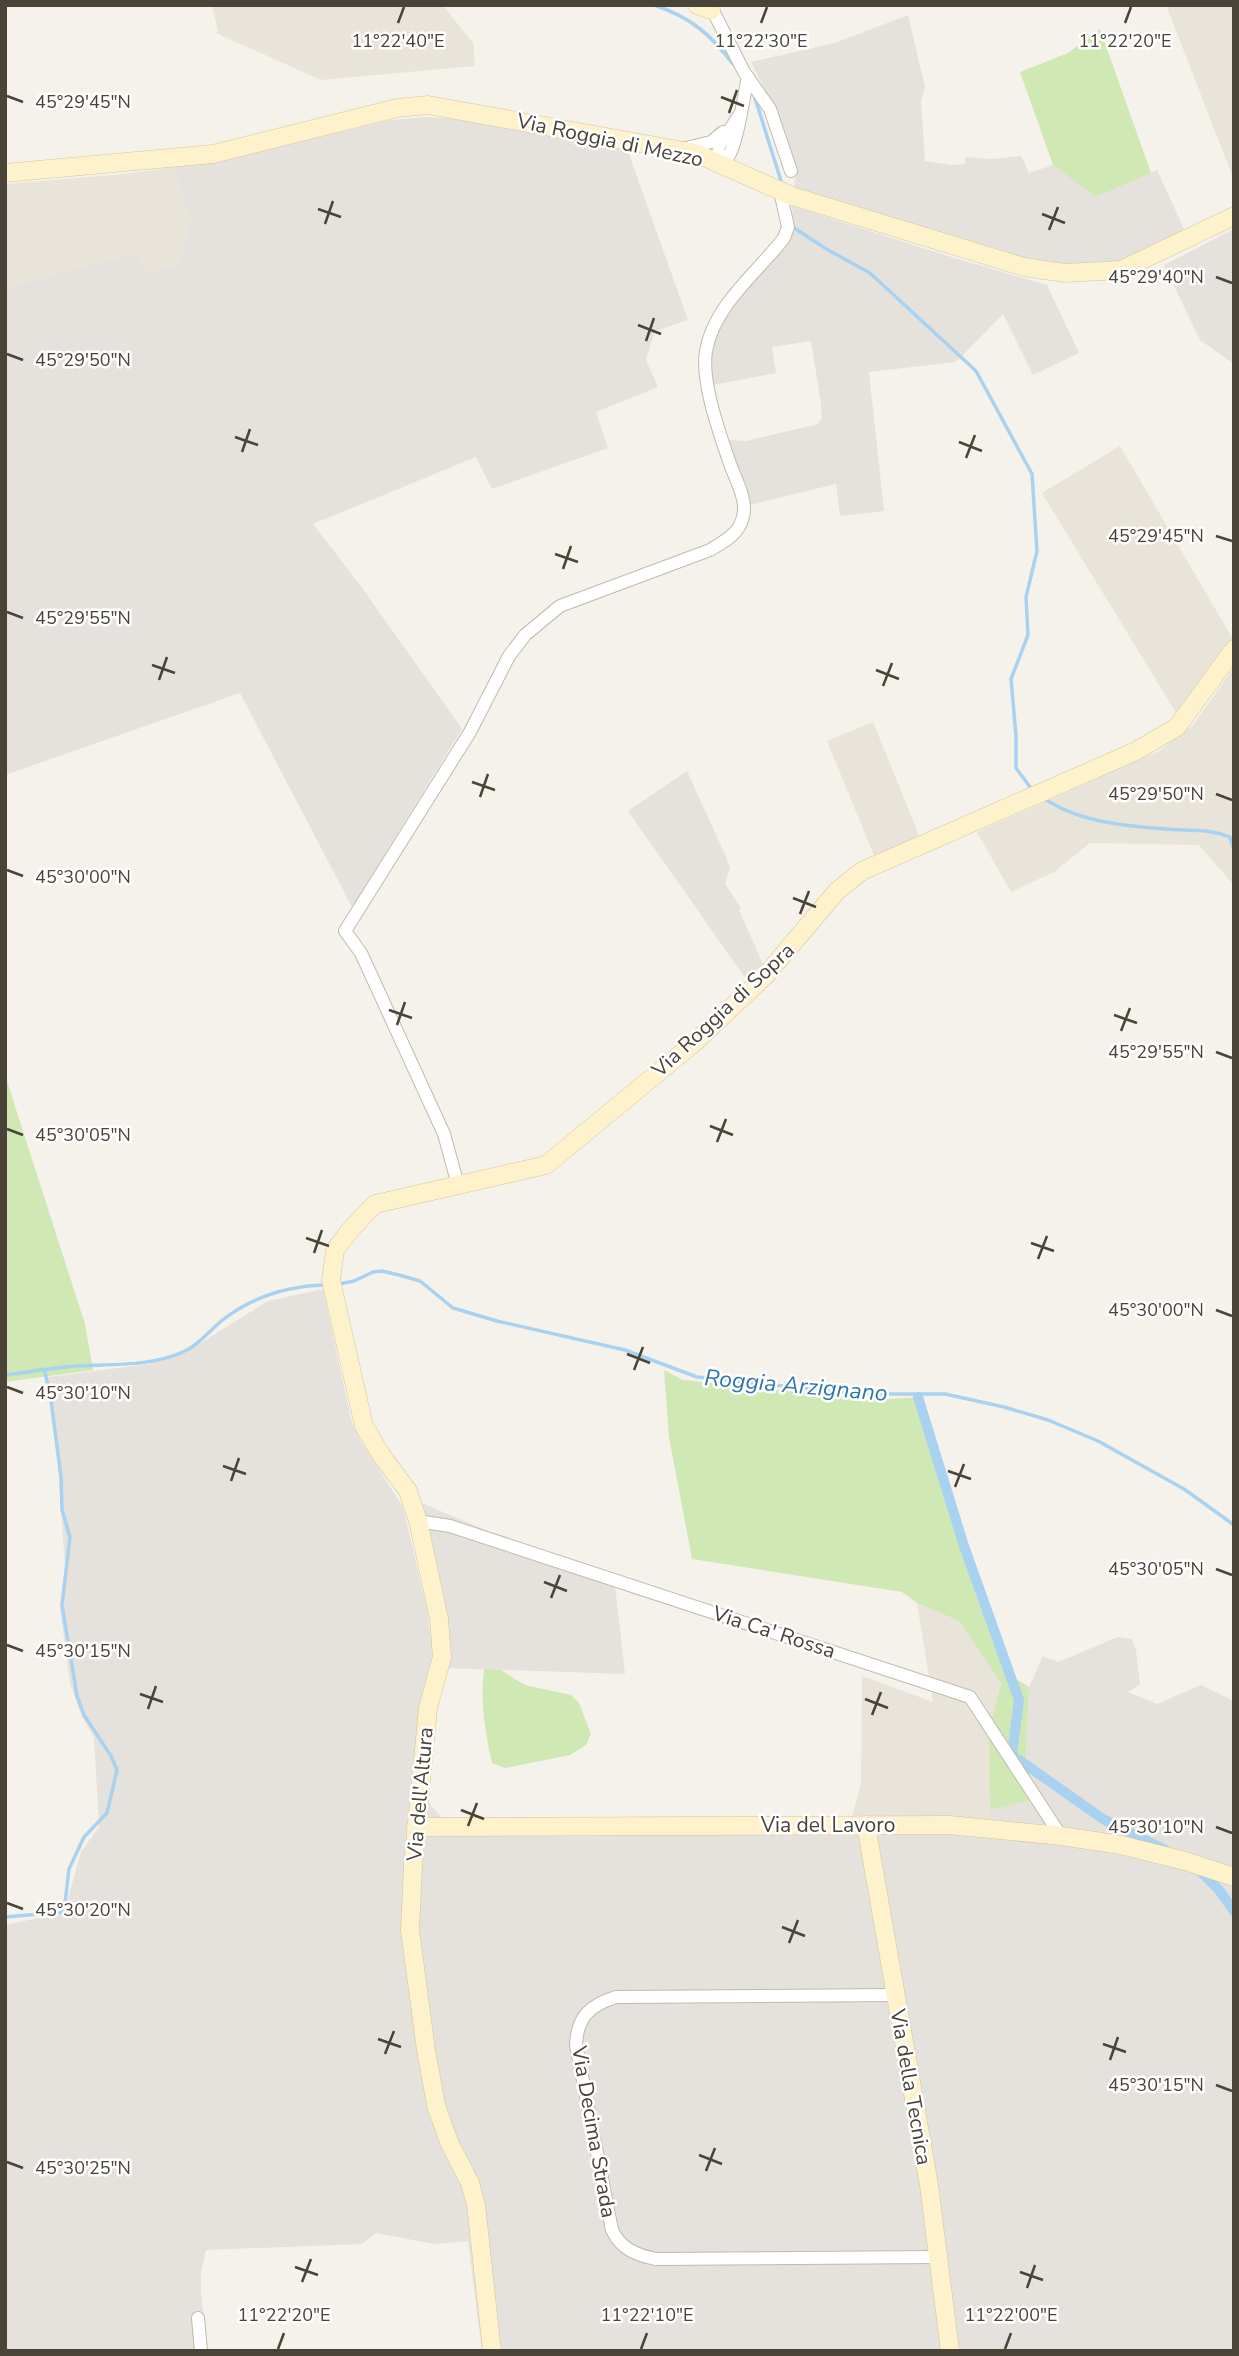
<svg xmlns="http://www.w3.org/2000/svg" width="1239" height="2356" viewBox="0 0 1239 2356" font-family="'Nunito Sans',sans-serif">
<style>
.residential{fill:#e9e4d9}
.industrial{fill:#e5e1dc}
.green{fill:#d0e8b4}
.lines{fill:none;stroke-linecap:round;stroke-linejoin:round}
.stream{stroke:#a9d2f0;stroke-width:3.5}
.canal{stroke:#a9d2f0;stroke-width:10}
.street-casing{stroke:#c1baad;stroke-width:14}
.secondary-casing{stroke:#d4c69b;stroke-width:19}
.street{stroke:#fff;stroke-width:12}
.secondary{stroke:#fef2cc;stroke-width:18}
.ticks{fill:none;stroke:#494338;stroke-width:2.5}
.labels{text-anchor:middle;stroke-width:5;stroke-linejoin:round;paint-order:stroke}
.street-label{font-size:21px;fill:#494338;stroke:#fff}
.water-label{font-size:23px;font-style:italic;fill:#3077ad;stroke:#fff}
.ticks-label{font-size:18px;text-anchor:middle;fill:#494338;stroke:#fff;stroke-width:5;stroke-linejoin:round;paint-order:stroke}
</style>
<rect width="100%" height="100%" fill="#f5f2eb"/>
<g class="residential">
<polygon points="212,5 448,5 445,8 473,43 475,66 321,80 216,33 218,32"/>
<polygon points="1166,5 1234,5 1234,180"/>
<polygon points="174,167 190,221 179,264 146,273 136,253 7,287 5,184 124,174"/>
<polygon points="1120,446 1234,641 1178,716 1042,493"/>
<polygon points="1234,667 1234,885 1199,845 1090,843 1054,872 1011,892 977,832 1159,751 1193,725"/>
<polygon points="873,722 920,838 875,858 827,741"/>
<polygon points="917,1603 959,1621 1001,1683 989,1731 991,1819 931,1823 850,1825 861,1783 862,1676 933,1702"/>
</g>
<g class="industrial">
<polygon points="908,15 925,87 921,101 925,161 952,165 965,164 965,157 991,159 1021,156 1029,173 1053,165 1096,197 1157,170 1186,233 1118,265 1062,270 841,202 806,197 803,190 795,187 795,169 769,98 751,62 835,43"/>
<polygon points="424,117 463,119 626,146 688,320 655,331 646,360 658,387 596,412 608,448 492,489 476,457 313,524 363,589 462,729 352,907 240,693 5,775 5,282 7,287 136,253 146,273 179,264 190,221 174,167 219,161 391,120"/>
<polygon points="792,206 948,256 1047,285 1079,353 1033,375 1003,314 956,362 869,372 884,511 840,516 836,484 749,505 729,440 746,441 818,424 822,418 821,404 811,341 772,347 776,373 713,385 711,352 716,335 727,314 794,231"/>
<polygon points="1234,229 1234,364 1200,340 1164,265"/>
<polygon points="687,771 726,857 730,867 725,884 741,908 739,910 763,964 746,979 628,811"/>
<polygon points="323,1289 352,1423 362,1443 403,1507 427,1609 431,1638 444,1667 417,1501 615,1585 625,1674 444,1668 434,1717 426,1799 446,1823 931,1823 991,1819 990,1810 1036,1799 1026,1757 1029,1687 1043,1656 1058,1662 1118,1637 1132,1639 1136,1650 1140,1684 1128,1692 1157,1704 1201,1685 1234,1701 1234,2351 482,2351 468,2241 434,2244 376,2233 362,2244 206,2250 201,2274 201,2292 207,2351 5,2351 5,1925 67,1912 67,1902 81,1852 99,1827 94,1737 82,1717 70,1683 60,1608 65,1566 58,1464 48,1377 149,1364 199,1344 268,1301"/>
</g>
<g class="green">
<polygon points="1100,29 1151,173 1096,197 1053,165 1020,72 1068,53"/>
<polygon points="5,1075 85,1324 93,1370 5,1382"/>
<polygon points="664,1370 683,1380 872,1400 923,1397 945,1486 1013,1677 1029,1687 1026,1757 1036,1799 990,1810 989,1731 1001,1683 959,1621 917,1603 902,1592 692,1559 669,1437"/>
<path d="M484,1669L501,1670L525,1685L571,1695L579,1703L591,1734L586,1745L570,1755L505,1768L492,1763C485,1732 480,1701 484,1669Z"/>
</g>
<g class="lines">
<g class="stream">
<polyline points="378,5 394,5"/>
<path d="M654,5C691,17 711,35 734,65"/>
<polyline points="755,98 782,184"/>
<polyline points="791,226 828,250 870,273 976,371 1032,474 1037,551 1026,597 1028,635 1011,679 1016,736 1016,768 1033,791"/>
<path d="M1045,799C1079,822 1125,826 1166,829C1188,831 1208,828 1230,837L1234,850"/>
<polyline points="339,1284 354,1281 373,1272 382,1271 399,1275 420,1281 453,1308 497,1321 625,1350 697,1377 861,1394 945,1394 1004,1407 1048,1420 1098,1441 1184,1489 1234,1525"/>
<path d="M5,1375C28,1372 52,1368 75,1366C110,1364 154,1367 187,1350C199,1344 210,1331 220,1322C251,1297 285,1286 325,1285"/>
<polyline points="5,1917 64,1912 69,1869 84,1837 107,1813 117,1770 111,1756 84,1715 77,1696 62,1605 70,1537 62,1510 61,1477 50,1393 44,1369"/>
</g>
<g class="canal">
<polyline points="918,1397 964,1546 1019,1700 1012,1755 1103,1819 1165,1850"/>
<polyline points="1197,1868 1219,1890 1234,1911"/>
</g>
<defs>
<g id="street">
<polyline points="710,5 744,72 770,109 791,171"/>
<path d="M740,114L719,146L717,163C718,163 726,158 727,158C737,148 744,93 748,77"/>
<polyline points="686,148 711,142 723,132"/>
<path d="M458,1185L444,1134L361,953L345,931L470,732L509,656L525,635L560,606L710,550C725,541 739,534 743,517C748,499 734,477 729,461C719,431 701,382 706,351C714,305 757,273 784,238L788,227L780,191"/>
<polyline points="418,1521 450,1526 970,1697 1061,1836"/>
<path d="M895,1995L616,1997C590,2005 577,2017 576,2045L612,2230C621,2249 636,2255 656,2259L938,2257"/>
<polyline points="198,2318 201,2351"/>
</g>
<g id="secondary">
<polyline points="697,5 711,10"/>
<polyline points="5,173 213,154 397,108 428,105 695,153 792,196 1024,267 1065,273 1121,270 1234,216"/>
<polyline points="866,1825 929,2185 950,2351"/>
<polyline points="416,1827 949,1825 1061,1836 1121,1845 1185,1861 1234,1877"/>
<polyline points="492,2351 476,2205 470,2183 449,2142 436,2105 426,2050 410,1930 413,1866 428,1708 442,1657 439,1619 418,1521 408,1491 382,1456 364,1426 331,1280 335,1250 351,1229 375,1204 546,1165 694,1043 765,976 837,891 862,871 1136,751 1177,727 1234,649"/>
</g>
</defs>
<use href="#street" class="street-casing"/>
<use href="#secondary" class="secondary-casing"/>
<use href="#street" class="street"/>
<use href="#secondary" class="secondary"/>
</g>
<path class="ticks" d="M398,23L404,7M761,23L767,7M1125,23L1131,7M7,96L23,102M721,97L744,106M729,113L737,90M318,209L341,217M1042,214L1065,223M325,224L333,201M1049,230L1058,207M1216,277L1232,283M638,325L661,334M646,341L654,318M7,354L23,360M235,437L258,445M959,442L982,451M242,452L250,429M966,458L975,435M1216,536L1232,541M555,554L578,562M563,569L571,546M7,612L23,618M152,665L175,673M876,670L899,679M159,680L167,657M883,686L892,663M472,782L495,790M1216,794L1232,800M480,797L488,774M7,870L23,876M793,898L816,907M800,914L809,891M389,1010L412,1018M1114,1015L1137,1023M397,1025L405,1002M1121,1031L1130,1008M1216,1052L1232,1058M710,1126L733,1135M7,1129L23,1135M717,1142L726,1119M306,1238L329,1246M1031,1243L1054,1251M314,1253L322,1230M1038,1259L1047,1236M1216,1310L1232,1316M627,1354L650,1363M634,1370L643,1347M7,1387L23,1393M223,1466L246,1474M948,1471L971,1479M231,1481L239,1458M955,1487L964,1464M1216,1569L1232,1575M544,1582L567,1591M551,1598L560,1575M7,1645L23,1651M140,1694L163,1702M865,1699L888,1708M148,1709L156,1686M872,1715L881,1692M461,1810L484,1819M468,1826L477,1803M1216,1827L1232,1833M7,1903L23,1909M782,1927L805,1936M789,1943L798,1920M378,2039L401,2047M1103,2044L1126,2052M385,2054L394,2031M1110,2060L1118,2037M1216,2085L1232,2091M699,2155L722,2164M7,2162L23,2168M706,2171L715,2148M295,2267L318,2275M1020,2272L1043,2280M302,2282L311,2259M1027,2288L1035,2265M278,2349L284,2333M641,2349L647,2333M1005,2349L1011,2333"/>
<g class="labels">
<g class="street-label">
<text transform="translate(610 140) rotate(12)" y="7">Via Roggia di Mezzo</text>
<text transform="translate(723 1010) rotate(-43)" y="7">Via Roggia di Sopra</text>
<text transform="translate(774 1632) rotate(18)" y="7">Via Ca' Rossa</text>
<text transform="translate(420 1794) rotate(-85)" y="7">Via dell'Altura</text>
<text x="828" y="1832">Via del Lavoro</text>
<text transform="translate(911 2087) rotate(80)" y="7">Via della Tecnica</text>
<text transform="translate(594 2132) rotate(80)" y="7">Via Decima Strada</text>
</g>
<g class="water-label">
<text transform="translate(796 1385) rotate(5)" y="8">Roggia Arzignano</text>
</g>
</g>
<g class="ticks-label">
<text x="398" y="47">11°22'40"E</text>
<text x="761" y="47">11°22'30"E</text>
<text x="1125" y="47">11°22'20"E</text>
<text x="83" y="108">45°29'45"N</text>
<text x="1156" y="283">45°29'40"N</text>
<text x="83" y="366">45°29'50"N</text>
<text x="1156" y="542">45°29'45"N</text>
<text x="83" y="624">45°29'55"N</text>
<text x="1156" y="800">45°29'50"N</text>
<text x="83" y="883">45°30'00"N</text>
<text x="1156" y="1058">45°29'55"N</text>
<text x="83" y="1141">45°30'05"N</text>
<text x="1156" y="1316">45°30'00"N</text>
<text x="83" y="1399">45°30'10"N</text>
<text x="1156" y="1575">45°30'05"N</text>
<text x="83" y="1657">45°30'15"N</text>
<text x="1156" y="1833">45°30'10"N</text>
<text x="83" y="1916">45°30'20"N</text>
<text x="1156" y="2091">45°30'15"N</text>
<text x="83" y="2174">45°30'25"N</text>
<text x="284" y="2321">11°22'20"E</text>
<text x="647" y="2321">11°22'10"E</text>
<text x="1011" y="2321">11°22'00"E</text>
</g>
<rect width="1239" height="2356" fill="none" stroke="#494338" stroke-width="14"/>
</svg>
